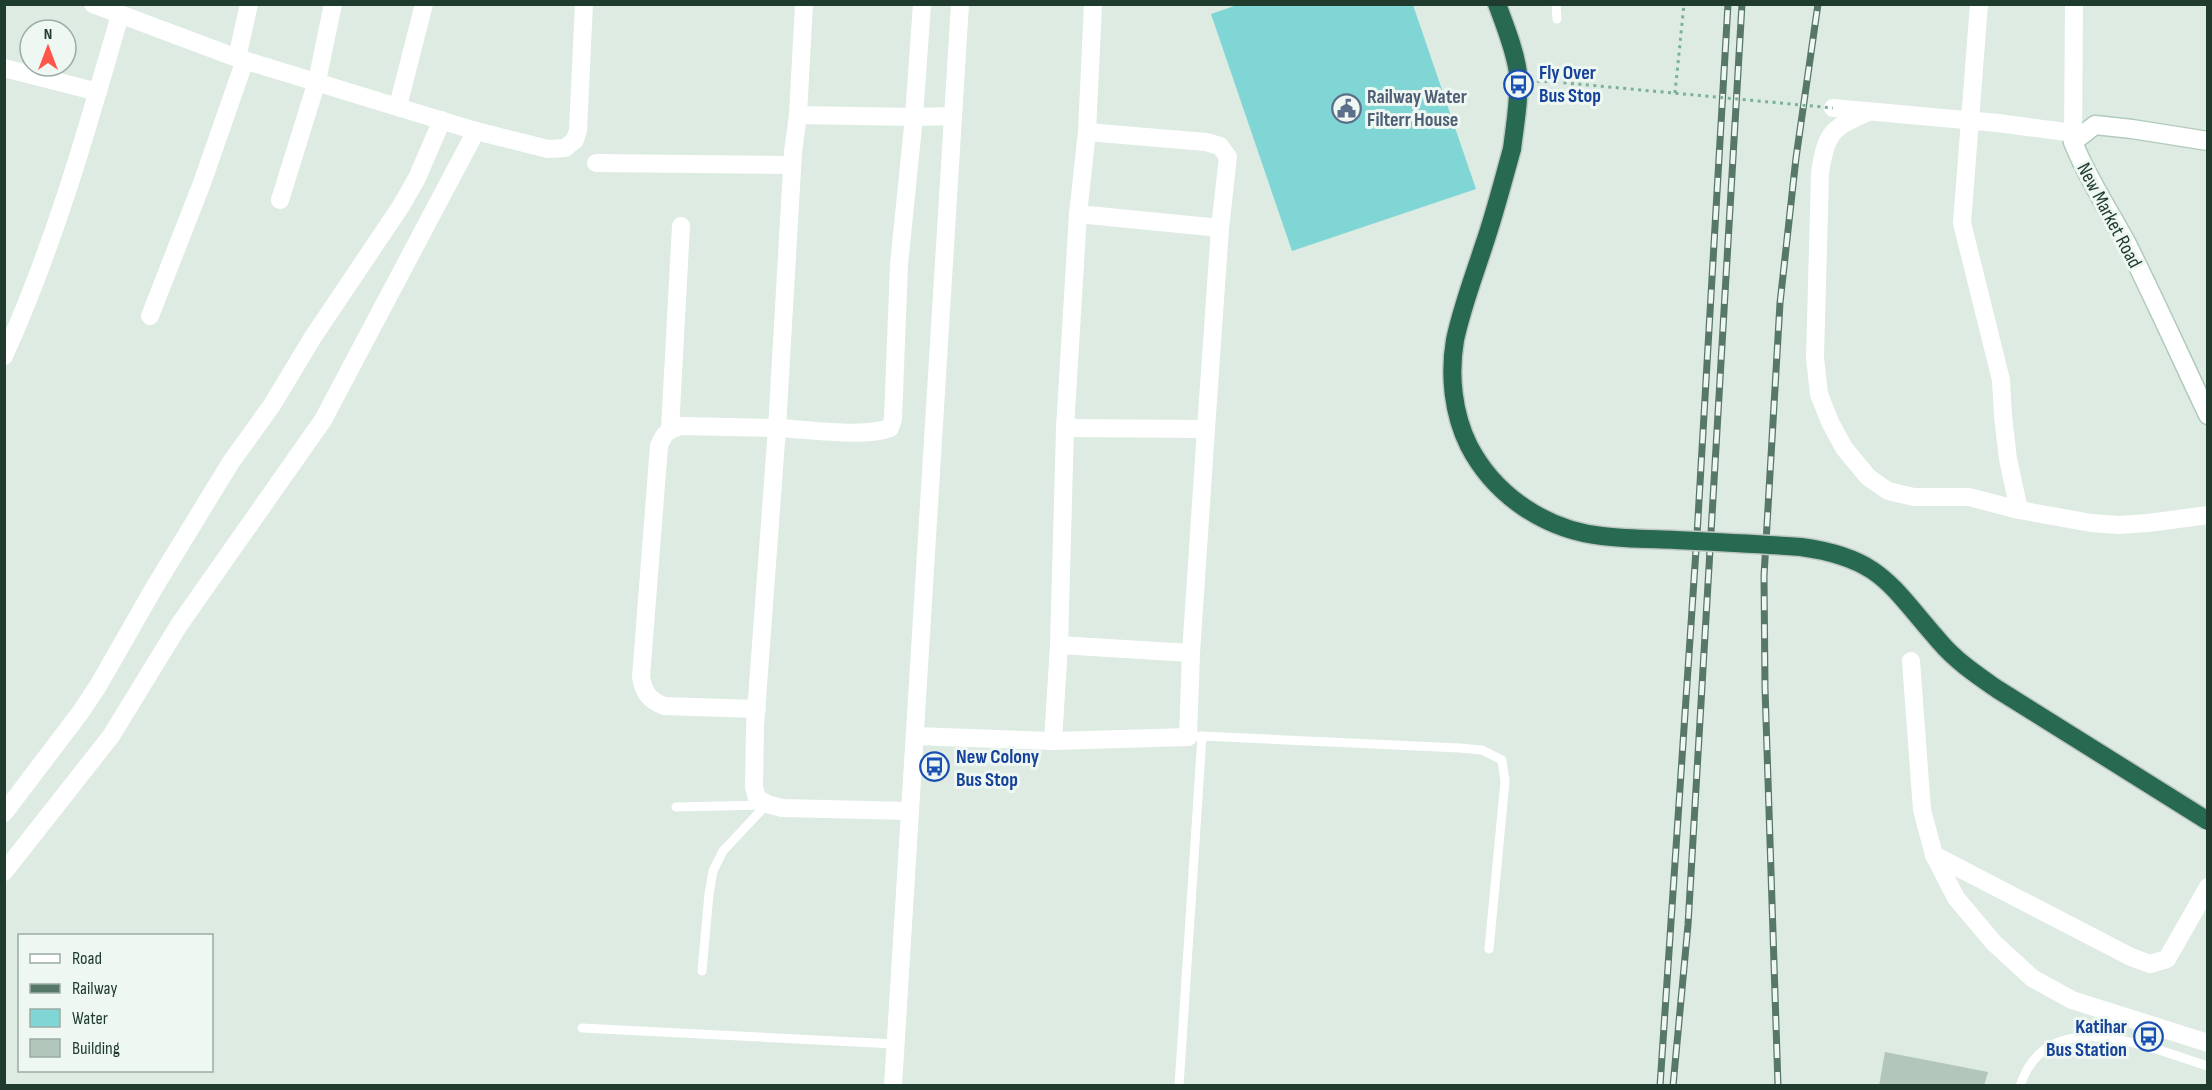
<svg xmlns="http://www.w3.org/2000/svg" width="2212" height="1090" viewBox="0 0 2212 1090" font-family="'Sofia Sans Condensed',sans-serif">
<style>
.water{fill:#7fd6d5}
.building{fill:#b2c6bb}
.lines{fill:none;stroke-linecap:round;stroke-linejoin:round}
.secondary-casing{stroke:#b0cbbd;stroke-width:21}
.highway-casing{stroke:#c0c8c4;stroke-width:21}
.path{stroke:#7bb197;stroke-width:3;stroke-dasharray:3 4.5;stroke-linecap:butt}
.lane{stroke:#fff;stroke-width:9}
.street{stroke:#fff;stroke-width:18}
.secondary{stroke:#fff;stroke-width:18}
.highway{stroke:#276a51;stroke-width:18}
.rail-casing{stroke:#577769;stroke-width:7}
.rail{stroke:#eef7f1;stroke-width:4.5;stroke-dasharray:14;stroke-linecap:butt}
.highway-bridge-casing{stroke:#c0c8c4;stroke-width:21;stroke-linecap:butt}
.path-bridge{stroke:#7bb197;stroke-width:3;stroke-dasharray:3 4.5;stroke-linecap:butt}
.highway-bridge{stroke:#276a51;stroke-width:18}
.labels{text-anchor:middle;stroke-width:6;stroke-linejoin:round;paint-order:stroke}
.transit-label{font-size:20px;font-weight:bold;fill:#164399;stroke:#eef7f1;text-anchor:start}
.service-label{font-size:20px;font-weight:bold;fill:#4e5e75;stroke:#eef7f1;text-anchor:start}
.street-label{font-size:20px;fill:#1e3b2e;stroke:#eef7f1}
</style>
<rect width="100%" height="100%" fill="#ddebe2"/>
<polygon class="water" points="1240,4 1413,5 1476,189 1292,251 1211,14"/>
<polygon class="building" points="1885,1052 1988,1072 1984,1086 1879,1086"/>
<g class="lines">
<defs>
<path id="secondary" d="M2208,141L2132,129L2095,125L2073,142C2087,178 2109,210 2127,244C2155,300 2181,358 2208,415"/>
<path id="highway" d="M1497,4C1505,26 1515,50 1518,73C1520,98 1515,124 1512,149"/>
</defs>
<use href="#secondary" class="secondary-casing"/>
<use href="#highway" class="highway-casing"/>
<g class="path">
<polyline points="1537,81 1556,82"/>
<polyline points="1675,93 1684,4"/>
</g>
<g class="lane">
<polyline points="1556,4 1557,19"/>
<polyline points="1188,737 1202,736 1459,748 1482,750 1502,760 1505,781 1489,949"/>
<polyline points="676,807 764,805"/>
<polyline points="702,971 709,894 713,871 723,851 767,804"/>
<polyline points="582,1028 895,1044"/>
<polyline points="1179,1086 1202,736"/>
<path d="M2020,1086C2048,1001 2149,1048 2208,1066"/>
</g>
<g class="street">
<polyline points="93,4 237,58 476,131 548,149 565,148 575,140 578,130 584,4"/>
<polyline points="1979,4 1962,223 2001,380 2003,416 2008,459 2019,510"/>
<polyline points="237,58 249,4"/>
<polyline points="4,68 98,92"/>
<polyline points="398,106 424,4"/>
<polyline points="1833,108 1998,123 2073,133"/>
<path d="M1868,112C1832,128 1826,132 1820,173L1815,358L1819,394L1830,422L1844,448L1868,477L1888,491L1914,497H1969L2019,510L2091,523L2119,525L2148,523L2208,515"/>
<polyline points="798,115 914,117 953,116"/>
<polyline points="2073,142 2074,4"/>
<polyline points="596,163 792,165"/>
<polyline points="280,200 317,81 333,4"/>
<polyline points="1078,214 1220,228"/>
<polyline points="150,316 202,183 245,60"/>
<path d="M4,356C54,246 87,130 120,15"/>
<polyline points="1065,428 1206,429"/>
<polyline points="670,429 681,226"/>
<polyline points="1059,645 1191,653"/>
<polyline points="1911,661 1922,810 1934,855 1956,898 1994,943 2032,978 2072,1000 2208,1043"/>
<path d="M757,709L664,706C649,700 644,693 641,677L659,446C664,433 668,430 681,426L777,428L793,152L798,115L804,4"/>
<polyline points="915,736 1053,741 1188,737 1191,653 1206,429 1220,228 1228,157 1220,146 1206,142 1087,132"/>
<polyline points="1053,741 1059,645 1065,428 1078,214 1087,132 1093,4"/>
<path d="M910,811L782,808L767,804L757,798L754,787L755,726L777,428C806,429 864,438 890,428L893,419L899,264L914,117L922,4"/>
<polyline points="4,813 80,713 98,686 154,588 231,462 272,405 313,337 401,206 417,178 442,120"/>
<polyline points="1934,855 2131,957 2150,964 2167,959 2208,887"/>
<polyline points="4,872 111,736 179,625 323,420 476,131"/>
<polyline points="893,1086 960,4"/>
</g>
<use href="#secondary" class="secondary"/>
<use href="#highway" class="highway"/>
<defs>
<g id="rail">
<polyline points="1660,1086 1697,535 1728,4"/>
<polyline points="1673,1086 1688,925 1742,4"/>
<polyline points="1778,1086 1765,688 1764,576 1780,303 1796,158 1818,4"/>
</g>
</defs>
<use href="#rail" class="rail-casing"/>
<use href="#rail" class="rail"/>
<defs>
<path id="highway-bridge" d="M1512,149C1503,181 1495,213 1484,245C1474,276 1462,307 1455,340C1449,375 1453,414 1469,446C1495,496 1546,530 1602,536C1626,539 1651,539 1675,540C1717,542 1759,544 1801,547C1882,558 1891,587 1940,642C1956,661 1977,675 1997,689L2208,821"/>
</defs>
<use href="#highway-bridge" class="highway-bridge-casing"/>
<polyline class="path-bridge" points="1556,82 1833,108"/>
<use href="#highway-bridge" class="highway-bridge"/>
</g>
<defs>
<symbol id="bus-ring" viewBox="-11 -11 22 22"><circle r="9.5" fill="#eef7f1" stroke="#1a4fb4" stroke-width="1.5"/><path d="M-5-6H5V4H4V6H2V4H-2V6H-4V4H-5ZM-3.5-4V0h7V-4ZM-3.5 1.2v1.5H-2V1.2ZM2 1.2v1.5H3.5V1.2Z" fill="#1a4fb4"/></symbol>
<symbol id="civic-ring" viewBox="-11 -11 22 22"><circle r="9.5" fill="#eef7f1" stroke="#5c6f8a" stroke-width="1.5"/><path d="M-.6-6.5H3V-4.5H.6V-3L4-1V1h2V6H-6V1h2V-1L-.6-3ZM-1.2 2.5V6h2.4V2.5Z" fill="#5c6f8a"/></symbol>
</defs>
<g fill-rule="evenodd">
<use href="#bus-ring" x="1502" y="68" width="33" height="33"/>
<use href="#civic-ring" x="1330" y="92" width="33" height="33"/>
<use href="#bus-ring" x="918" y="750" width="33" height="33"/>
<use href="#bus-ring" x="2132" y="1020" width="33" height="33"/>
</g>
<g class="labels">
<g class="transit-label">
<text x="1539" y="79">Fly Over<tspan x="1539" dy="23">Bus Stop</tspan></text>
<text x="956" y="763">New Colony<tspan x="956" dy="23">Bus Stop</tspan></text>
<text x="2127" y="1033" text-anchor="end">Katihar<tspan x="2127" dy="23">Bus Station</tspan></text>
</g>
<g class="service-label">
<text x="1367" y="103">Railway Water<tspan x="1367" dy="23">Filterr House</tspan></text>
</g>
<g class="street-label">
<text transform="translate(2110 215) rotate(62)" y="7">New Market Road</text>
</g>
</g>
<rect width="2212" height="1090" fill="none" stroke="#1e3b2e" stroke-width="12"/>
<rect x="18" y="934" width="195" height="138" fill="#eef7f1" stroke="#9baca3" stroke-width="1.5"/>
<rect x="30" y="954" width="30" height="9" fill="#ffffff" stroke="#9baca3" stroke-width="1.5"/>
<text x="72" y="964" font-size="18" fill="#1e3b2e">Road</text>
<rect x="30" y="984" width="30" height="9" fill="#577769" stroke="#9baca3" stroke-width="1.5"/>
<text x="72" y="994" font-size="18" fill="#1e3b2e">Railway</text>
<rect x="30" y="1009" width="30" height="18" fill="#7fd6d5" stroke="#9baca3" stroke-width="1.5"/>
<text x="72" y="1024" font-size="18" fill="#1e3b2e">Water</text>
<rect x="30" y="1039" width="30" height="18" fill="#b2c6bb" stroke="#9baca3" stroke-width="1.5"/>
<text x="72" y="1054" font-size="18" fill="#1e3b2e">Building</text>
<g transform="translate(48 48)"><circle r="28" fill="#eef7f1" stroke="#9baca3" stroke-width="1.5"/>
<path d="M0-4.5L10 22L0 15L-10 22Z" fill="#fe5648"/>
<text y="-9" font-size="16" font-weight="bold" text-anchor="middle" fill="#1e3b2e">N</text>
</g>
</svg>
